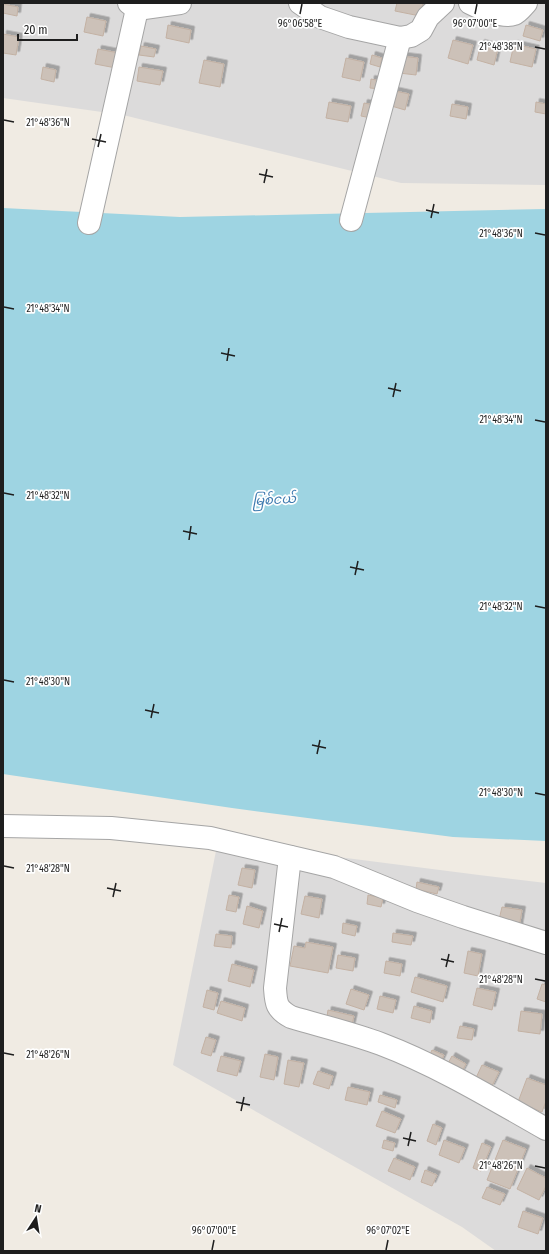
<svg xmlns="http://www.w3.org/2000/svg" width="549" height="1254" viewBox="0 0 549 1254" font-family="'Fira Sans Condensed','Noto Sans Myanmar',sans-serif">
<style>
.residential{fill:#dcdbdb}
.water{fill:#9ed4e2}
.building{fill:#ccc1b8;stroke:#c3b1a3;filter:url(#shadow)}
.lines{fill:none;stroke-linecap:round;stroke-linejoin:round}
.minor-casing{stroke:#a5a5a5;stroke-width:24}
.minor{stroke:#fff;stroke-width:22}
.ticks{fill:none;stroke:#1e1e1e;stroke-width:1.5}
.labels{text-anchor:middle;stroke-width:3.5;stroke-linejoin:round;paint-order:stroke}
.water-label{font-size:13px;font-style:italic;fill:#3e7aaf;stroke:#fff}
.ticks-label{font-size:10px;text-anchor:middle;fill:#1e1e1e;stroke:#fff;stroke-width:3.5;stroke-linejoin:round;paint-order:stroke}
</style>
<defs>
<filter id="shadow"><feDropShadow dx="3.5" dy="-3.5" stdDeviation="0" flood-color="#0004"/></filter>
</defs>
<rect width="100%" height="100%" fill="#f0ebe3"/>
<g class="residential">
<polygon points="3,3 546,3 546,185 401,183 123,115 3,98"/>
<polygon points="219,836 307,853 479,875 546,883 546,1251 496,1251 462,1227 173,1065"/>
</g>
<polygon class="water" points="3,208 180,217 546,209 546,841 453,837 232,808 3,774"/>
<g class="building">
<polygon points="397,3 423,3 420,16 395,11"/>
<polygon points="3,4 18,7 17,16 3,13"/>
<polygon points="87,17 106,21 103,36 84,32"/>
<polygon points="168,25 191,30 189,43 166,38"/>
<polygon points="526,25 543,30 540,41 523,36"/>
<polygon points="3,34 19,37 16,55 3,53"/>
<polygon points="453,40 473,45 468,64 448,58"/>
<polygon points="481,43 498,48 494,65 477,60"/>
<polygon points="514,44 536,49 532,67 510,62"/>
<polygon points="141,46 156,49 154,57 139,55"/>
<polygon points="98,49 119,53 116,68 95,64"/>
<polygon points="372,55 382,58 380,67 370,64"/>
<polygon points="401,56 418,58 416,75 399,73"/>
<polygon points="346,58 364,62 360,81 342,77"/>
<polygon points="204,60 224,64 220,87 199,83"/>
<polygon points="43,67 56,70 54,82 41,79"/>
<polygon points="139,67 163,71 160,85 137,81"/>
<polygon points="371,79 382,81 380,89 370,88"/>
<polygon points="391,90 409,94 405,110 388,105"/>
<polygon points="329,102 351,106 348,122 326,118"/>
<polygon points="536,102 546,104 546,114 535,112"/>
<polygon points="364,103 379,106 376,119 361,116"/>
<polygon points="452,104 468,107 466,119 450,116"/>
<polygon points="242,868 255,870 252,888 238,885"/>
<polygon points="417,882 439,887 437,894 416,889"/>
<polygon points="229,895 239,897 236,912 226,910"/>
<polygon points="368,895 383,898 381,907 367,904"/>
<polygon points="305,896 322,899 319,918 301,914"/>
<polygon points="247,906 263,911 259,928 243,924"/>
<polygon points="502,907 522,910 519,928 498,924"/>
<polygon points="343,923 357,926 355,936 342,933"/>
<polygon points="393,933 413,936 411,945 392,942"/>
<polygon points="216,934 232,936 231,948 214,946"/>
<polygon points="306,942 333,947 328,973 290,966 294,946 305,948"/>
<polygon points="468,951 482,954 478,976 464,973"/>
<polygon points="338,955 355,958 353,971 336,968"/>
<polygon points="386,961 402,964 400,976 384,973"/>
<polygon points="232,964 254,970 250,987 228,981"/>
<polygon points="415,977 447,986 443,1002 411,992"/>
<polygon points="542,984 546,985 546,1002 537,999"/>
<polygon points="477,988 496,992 492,1010 473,1005"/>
<polygon points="351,989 369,995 364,1010 346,1004"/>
<polygon points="207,990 218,993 214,1010 203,1007"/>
<polygon points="380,996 396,1000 393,1013 377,1009"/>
<polygon points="221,1001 245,1008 242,1021 217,1013"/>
<polygon points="414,1006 432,1011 430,1023 411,1018"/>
<polygon points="328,1010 354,1016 351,1029 326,1023"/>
<polygon points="521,1011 542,1014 540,1034 518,1031"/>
<polygon points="460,1026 474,1029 472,1040 457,1038"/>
<polygon points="206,1037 216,1040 211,1056 201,1053"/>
<polygon points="432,1050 444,1055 440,1064 428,1059"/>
<polygon points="265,1054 278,1057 274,1080 260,1077"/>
<polygon points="221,1056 241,1061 237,1076 217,1071"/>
<polygon points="452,1056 466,1064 459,1077 445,1069"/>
<polygon points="288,1060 304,1063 299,1087 284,1084"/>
<polygon points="482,1065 499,1072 491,1088 475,1080"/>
<polygon points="318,1071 333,1076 329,1089 313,1084"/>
<polygon points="527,1078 546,1085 546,1101 542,1112 518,1102"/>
<polygon points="348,1087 370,1092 367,1105 345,1100"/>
<polygon points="380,1095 397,1100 395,1108 378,1102"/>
<polygon points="382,1111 401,1119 395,1133 376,1126"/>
<polygon points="433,1124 442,1128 436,1145 427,1141"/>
<polygon points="384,1140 395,1143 393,1151 382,1148"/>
<polygon points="444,1140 465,1148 459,1163 439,1155"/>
<polygon points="503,1140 526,1149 510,1189 487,1180"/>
<polygon points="482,1143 491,1147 481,1171 473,1168"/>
<polygon points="394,1158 415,1167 410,1180 388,1171"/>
<polygon points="527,1168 546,1178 546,1186 539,1200 517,1189"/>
<polygon points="425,1170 437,1175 432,1186 421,1182"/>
<polygon points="487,1187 505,1194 500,1205 482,1198"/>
<polygon points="523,1211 543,1218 538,1234 518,1227"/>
</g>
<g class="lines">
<defs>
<g id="minor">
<polyline points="129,3 137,9 180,3"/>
<polyline points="300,3 320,17 349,27 400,38 411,36 421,30 428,17 443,3"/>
<path d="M470,3C480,8 503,18 514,14C519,12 522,7 526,3"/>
<polyline points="351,220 400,38"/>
<polyline points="89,223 137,9"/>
<polyline points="3,826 111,828 210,838 334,867 417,901 463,917 546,943"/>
<path d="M290,857L275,988C276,1003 276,1009 291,1017C321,1026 352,1033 381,1044C439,1066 493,1099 546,1129"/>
</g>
</defs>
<use href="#minor" class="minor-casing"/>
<use href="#minor" class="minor"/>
</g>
<path class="ticks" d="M300,14L302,4M475,14L477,4M535,47L545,49M4,120L14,122M92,139L106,142M98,147L101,134M259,174L273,177M264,183L267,169M426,210L439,213M431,218L434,204M535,233L545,235M4,307L14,309M221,353L235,356M227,361L229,348M388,388L401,391M393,397L396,383M535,420L545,422M4,493L14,495M183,531L197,534M189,540L191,526M350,567L364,570M355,575L358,561M535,606L545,608M4,680L14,682M145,710L159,713M151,718L154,704M312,745L326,748M317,754L320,740M535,793L545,795M4,866L14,868M107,888L121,891M113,897L116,883M274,924L288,927M279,932L282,918M441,959L454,962M446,967L449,954M535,979L545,981M4,1053L14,1055M236,1102L250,1105M241,1111L244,1097M403,1138L416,1141M408,1146L411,1132M535,1166L545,1168M212,1250L214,1240M386,1250L388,1240"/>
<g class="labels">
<g class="water-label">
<text transform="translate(274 499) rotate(-3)" y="5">မြစ်ငယ်</text>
</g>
</g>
<g class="ticks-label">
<text x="300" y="27">96°06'58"E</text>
<text x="475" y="27">96°07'00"E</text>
<text x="501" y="50">21°48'38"N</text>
<text x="48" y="126">21°48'36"N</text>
<text x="501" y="237">21°48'36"N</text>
<text x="48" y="312">21°48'34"N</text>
<text x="501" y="423">21°48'34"N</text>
<text x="48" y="499">21°48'32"N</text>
<text x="501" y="610">21°48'32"N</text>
<text x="48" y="685">21°48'30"N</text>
<text x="501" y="796">21°48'30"N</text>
<text x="48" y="872">21°48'28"N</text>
<text x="501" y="983">21°48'28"N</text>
<text x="48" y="1058">21°48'26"N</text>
<text x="501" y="1169">21°48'26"N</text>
<text x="214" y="1234">96°07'00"E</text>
<text x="388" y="1234">96°07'02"E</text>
</g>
<rect width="549" height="1254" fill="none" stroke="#1e1e1e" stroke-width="8"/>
<g transform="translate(36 1218) rotate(12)" stroke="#ffffff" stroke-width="3" paint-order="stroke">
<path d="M0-3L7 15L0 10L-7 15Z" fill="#1e1e1e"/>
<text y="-6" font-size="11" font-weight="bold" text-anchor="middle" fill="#1e1e1e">N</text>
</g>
<path d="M18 34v6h59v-6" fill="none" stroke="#1e1e1e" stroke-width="2"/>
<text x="24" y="34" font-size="12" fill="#1e1e1e" stroke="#ffffff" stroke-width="3" paint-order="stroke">20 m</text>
</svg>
